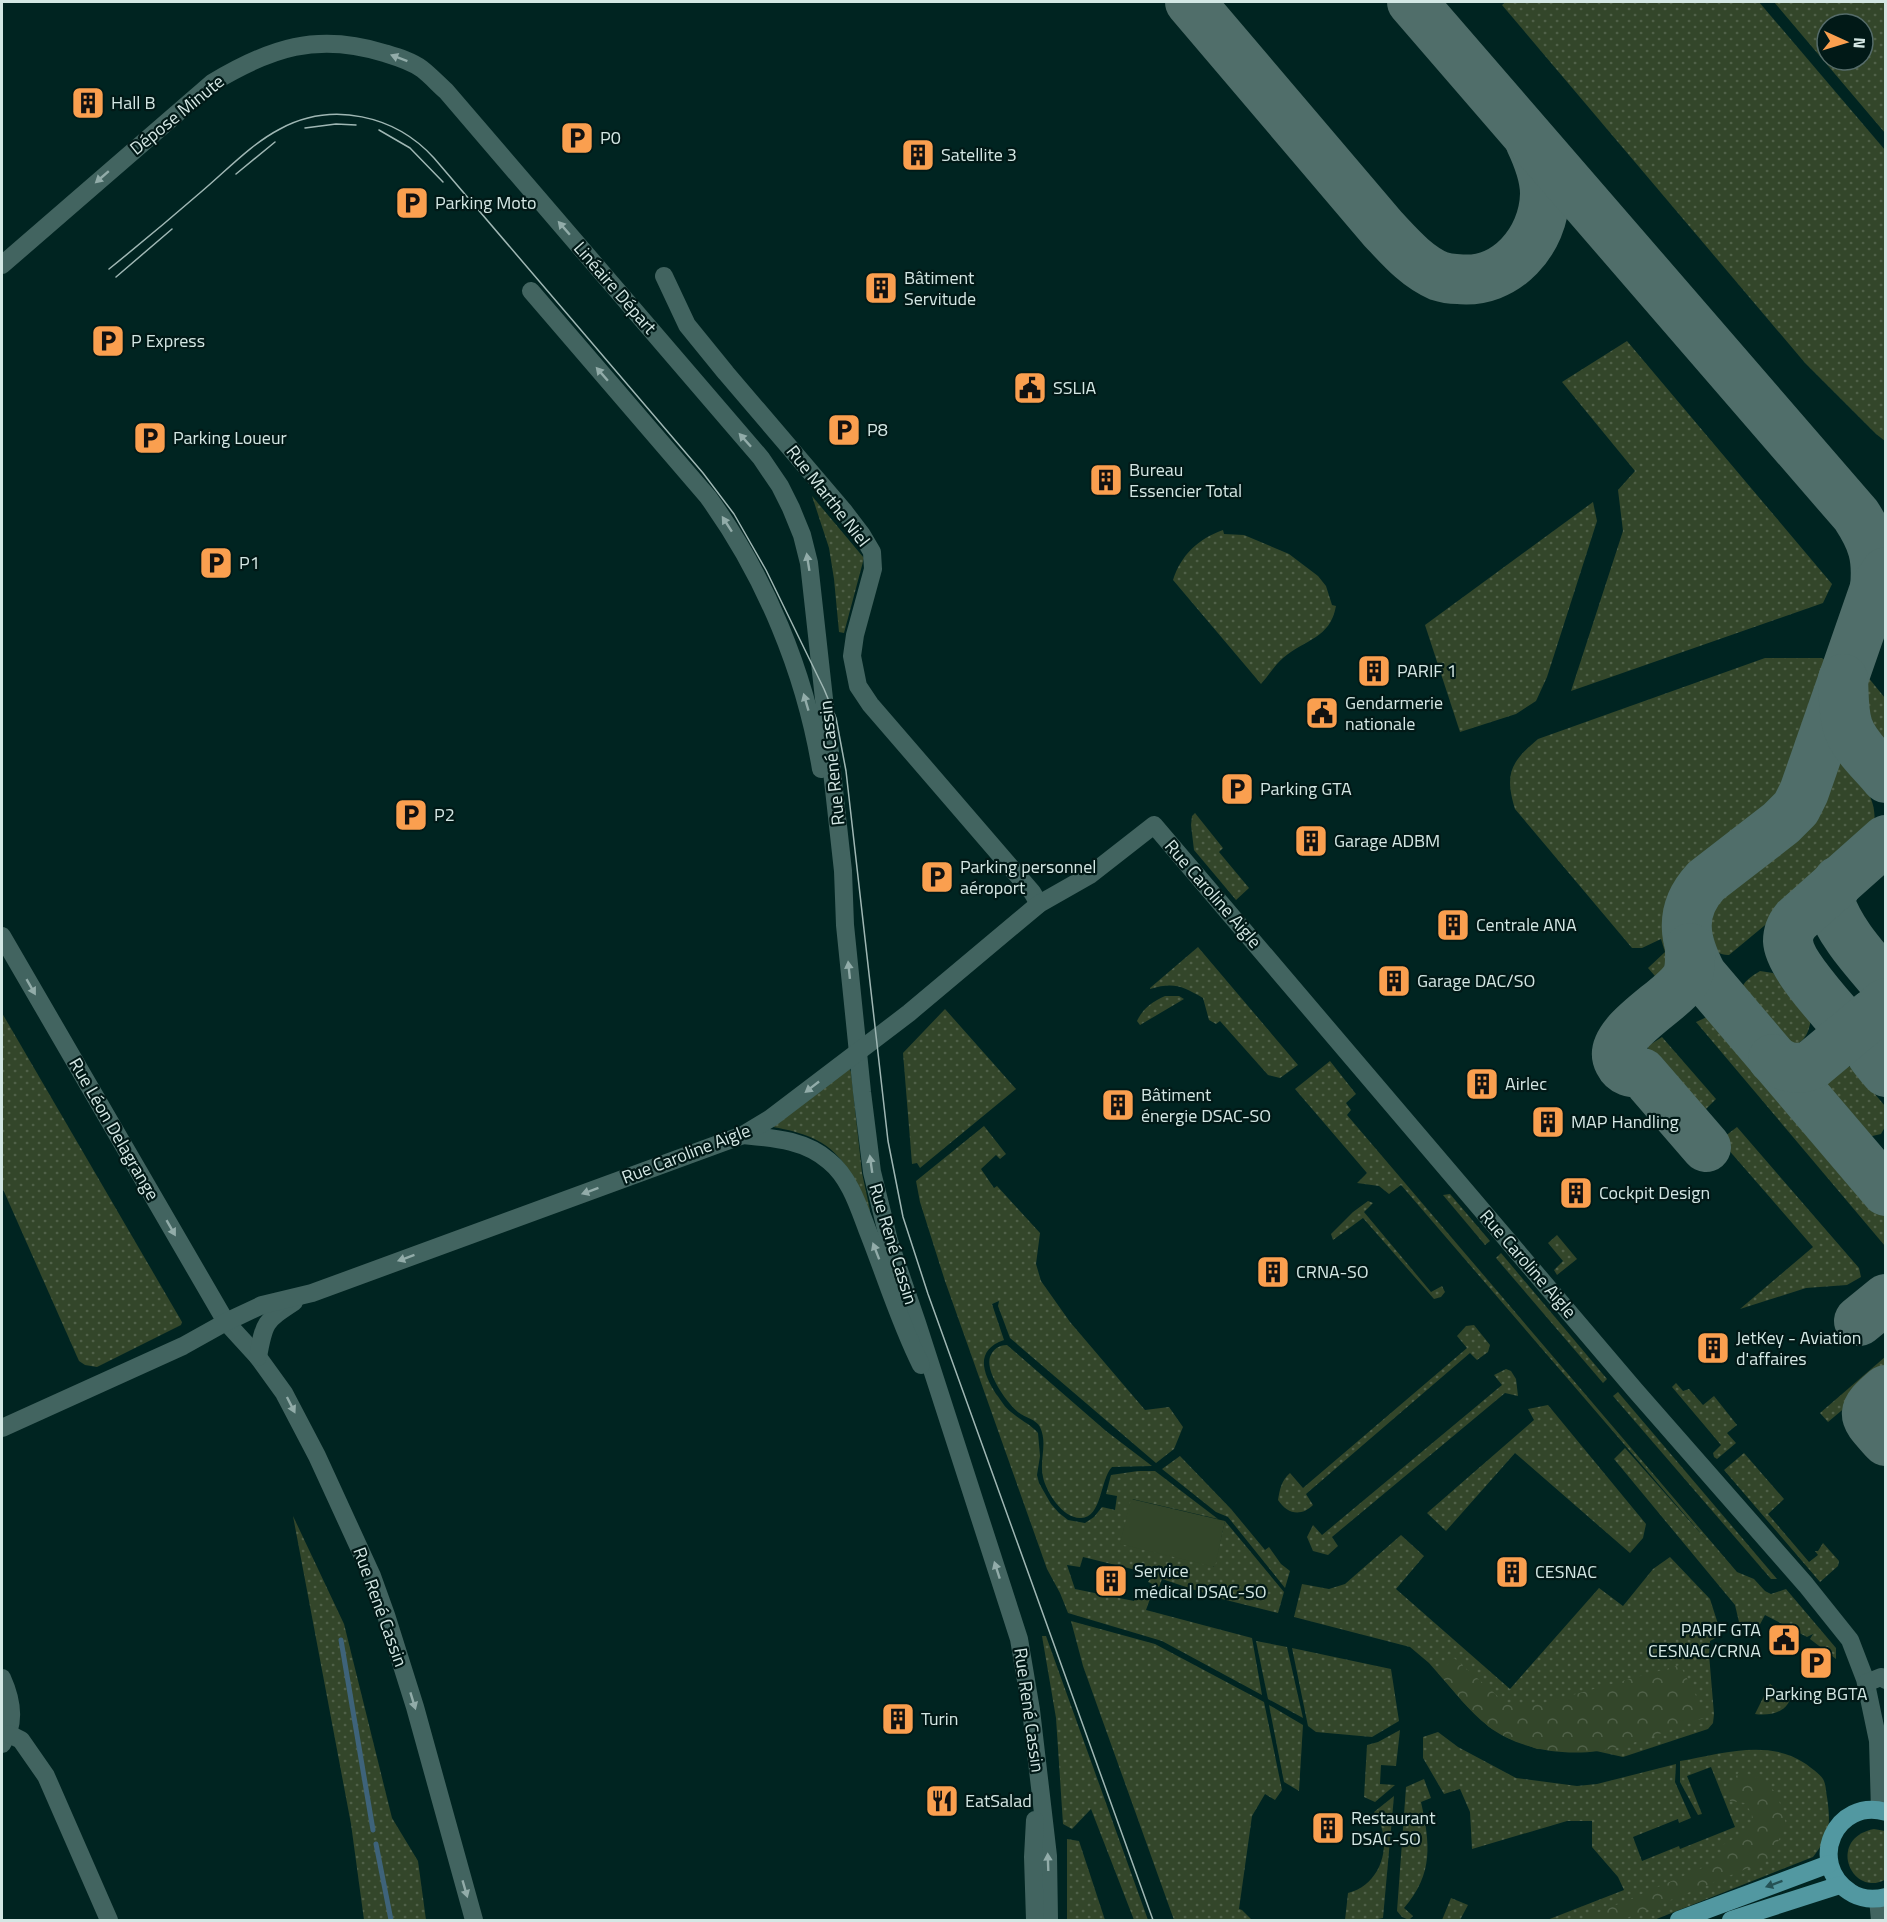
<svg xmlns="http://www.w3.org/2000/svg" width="1887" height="1922" viewBox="0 0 1887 1922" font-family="'Titillium Web',sans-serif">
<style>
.grass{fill:url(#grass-dots);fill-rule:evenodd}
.forest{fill:url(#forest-crowns)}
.garden{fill:#33462a}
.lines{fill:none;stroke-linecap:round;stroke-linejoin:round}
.stream{stroke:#3e637a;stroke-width:5}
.taxiway{stroke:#506e6a;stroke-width:50}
.minor{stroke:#426460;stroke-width:18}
.major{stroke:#5298a1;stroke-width:18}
.tram{stroke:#9fb7b4;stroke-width:1.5}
.oneway{fill:#92aca9}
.oneway2{fill:#255255}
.labels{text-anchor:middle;stroke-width:4.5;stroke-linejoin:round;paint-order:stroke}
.poi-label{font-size:18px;fill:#d4e7e4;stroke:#011917;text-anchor:start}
.street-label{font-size:18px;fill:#d4e7e4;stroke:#011917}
</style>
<defs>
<pattern id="grass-dots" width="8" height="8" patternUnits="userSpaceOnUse" patternTransform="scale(1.5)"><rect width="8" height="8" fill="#33462a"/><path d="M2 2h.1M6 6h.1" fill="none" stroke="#506149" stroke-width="1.8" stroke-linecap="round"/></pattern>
<pattern id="forest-crowns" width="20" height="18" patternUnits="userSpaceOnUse" patternTransform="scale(1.5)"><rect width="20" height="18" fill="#33462a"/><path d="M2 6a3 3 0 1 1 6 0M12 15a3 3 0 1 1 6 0" fill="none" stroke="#506149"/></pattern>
</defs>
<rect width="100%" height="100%" fill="#002421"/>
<g class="grass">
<polygon points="1506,2 1759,2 1885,150 1885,441 1876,434 1805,363 1502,5"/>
<path d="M1774,2H1885V133ZM1827,24H1863V60H1827Z"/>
<polygon points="1627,341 1832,584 1823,603 1571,691 1623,531 1618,490 1635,471 1562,382"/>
<polygon points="812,496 864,558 844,633 839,632 834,579 829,548"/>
<polygon points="1593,502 1597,521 1547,677 1536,701 1516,714 1460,732 1425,625"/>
<path d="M1223,530L1224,534L1244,535L1289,554L1318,576L1326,586L1332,605L1336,606C1330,639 1305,639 1283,658C1275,665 1268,676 1261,684L1173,580C1181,555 1198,539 1223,530Z"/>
<path d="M1765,658H1822L1826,661L1780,799L1764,817L1697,865L1679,884L1668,914L1672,966L1661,983L1648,968L1665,952L1661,939L1642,948H1632L1515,809C1504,773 1511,762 1538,739Z"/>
<path d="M1867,676L1885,698V747C1866,724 1860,706 1867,676Z"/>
<path d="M1838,754C1860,781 1885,801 1870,838L1729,955C1704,956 1706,922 1711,906L1797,840L1814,820L1825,799Z"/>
<polygon points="1195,813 1223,848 1219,852 1249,888 1236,900 1194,850 1191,825 1192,816"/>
<path d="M1198,947L1298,1065L1280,1078L1268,1075L1220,1021L1216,1024L1209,1020L1203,998C1182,986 1174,982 1150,989V988Z"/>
<path d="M1760,971L1773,973L1811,1016C1810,1038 1797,1054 1775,1041C1766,1036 1740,1001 1741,991C1743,981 1752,976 1760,971Z"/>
<path d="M1165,996H1179L1184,999L1140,1025L1137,1021C1143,1008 1152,1002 1165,996Z"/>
<polygon points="945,1009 1016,1089 920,1168 917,1163 912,1164 903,1053"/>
<polygon points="2,1013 182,1322 181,1325 97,1367 85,1365 79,1361 2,1187"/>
<polygon points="1709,1016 1716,1016 1885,1212 1885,1246 1696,1022"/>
<polygon points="1662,1037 1716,1099 1703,1112 1698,1113 1649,1057 1648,1046"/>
<polygon points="1330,1061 1356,1094 1346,1103 1351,1110 1347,1115 1737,1572 1754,1579 1765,1591 1771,1594 1786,1589 1836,1648 1836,1659 1810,1639 1813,1634 1807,1637 1765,1615 1758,1628 1739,1622 1735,1605 1614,1459 1625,1448 1710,1544 1401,1185 1389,1194 1379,1186 1357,1183 1367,1173 1295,1089"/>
<polygon points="1838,1064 1852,1067 1885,1106 1885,1127 1881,1134 1868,1137 1855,1134 1821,1093 1820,1081 1826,1070"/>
<path d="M849,1068L851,1072L862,1173L870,1210L869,1212C845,1158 835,1138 773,1127Z"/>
<path d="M984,1126L1006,1154L1000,1159L996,1155L981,1169L994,1188L997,1186L1040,1233L1036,1264L1041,1281L1070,1322L1145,1410L1169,1407L1183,1427L1174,1449L1156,1463L1010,1338L998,1306L999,1301L992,1304L1004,1340C975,1350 982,1372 996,1394C1001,1400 1005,1408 1011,1412C1020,1420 1030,1424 1038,1433L1040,1456L1037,1475L1039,1483L1051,1504L1059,1513L1068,1520L1085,1523L1094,1517L1102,1507L1115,1510L1117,1496L1106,1494L1111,1475L1138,1471H1155L1218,1519L1132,1499L1214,1567L1225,1521L1284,1592L1278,1613L1222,1599L1162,1579L1159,1587L1148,1582L1150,1579L1140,1576V1571L1083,1557L1080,1567L1067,1565L1075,1589L1134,1601L1141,1590L1151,1596L1146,1610L1252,1638L1262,1695L1162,1641L1068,1613L1060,1593L1047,1569L945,1281L920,1202L916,1181Z"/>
<polygon points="1737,1127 1859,1268 1861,1277 1847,1285 1806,1288 1740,1309 1813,1247 1720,1140"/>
<polygon points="1450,1194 1490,1241 1485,1245 1443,1195"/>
<polygon points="1368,1201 1373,1203 1364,1212 1431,1292 1442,1286 1445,1292 1441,1297 1434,1299 1363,1218 1333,1240 1331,1234 1353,1212"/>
<polygon points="1557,1235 1577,1259 1557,1275 1554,1270 1563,1261 1548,1243"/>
<polygon points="1501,1253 1607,1379 1603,1383 1496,1258"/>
<path d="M1474,1325L1490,1345L1488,1352L1477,1360L1470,1353L1306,1494L1313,1505C1301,1517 1287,1514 1278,1500C1280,1489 1281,1481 1290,1473L1303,1488L1467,1348L1457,1336L1466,1326Z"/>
<path d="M1007,1345L1106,1431L1152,1466L1112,1467C1100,1479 1102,1518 1081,1518C1063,1519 1046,1492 1043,1477C1039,1460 1048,1444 1040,1427C1036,1419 1025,1418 1018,1412C1007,1403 985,1372 990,1357C993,1349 999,1345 1007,1345Z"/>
<polygon points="1885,1357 1885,1374 1828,1422 1820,1413"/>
<polygon points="1506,1369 1511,1371 1516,1379 1518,1396 1505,1393 1332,1537 1338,1546 1328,1555 1313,1551 1307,1537 1313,1525 1322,1535 1502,1385 1494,1375"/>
<polygon points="1676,1383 1683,1391 1689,1389 1703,1405 1714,1396 1737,1425 1727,1433 1736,1443 1717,1459 1714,1457 1713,1453 1721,1445 1672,1387"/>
<polygon points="1618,1392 1777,1579 1771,1579 1613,1396"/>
<polygon points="1548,1405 1646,1524 1643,1538 1630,1553 1515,1453 1446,1531 1427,1513 1534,1420 1528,1409"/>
<polygon points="1744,1453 1784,1499 1768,1514 1809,1562 1818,1555 1815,1551 1818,1551 1823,1543 1839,1561 1838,1566 1820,1582 1724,1470"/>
<polygon points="1180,1456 1231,1509 1265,1550 1269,1547 1281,1564 1290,1571 1285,1588 1228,1517 1216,1512 1162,1469"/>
<polygon points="293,1516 344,1624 392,1818 418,1861 426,1920 364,1920 351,1824"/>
<polygon points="1401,1535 1424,1556 1396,1589 1510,1689 1599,1588 1623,1606 1653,1569 1670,1557 1710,1599 1718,1624 1719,1636 1710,1641 1709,1654 1714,1714 1713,1723 1708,1729 1623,1757 1596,1751 1537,1749 1508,1738 1489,1727 1464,1703 1429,1663 1410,1647 1294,1617 1302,1584 1329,1589 1345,1584"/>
<polygon points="1071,1621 1155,1644 1264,1702 1282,1790 1275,1800 1265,1794 1252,1816 1239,1909 1242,1910 1252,1920 1174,1920 1083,1666"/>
<polygon points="1042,1636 1046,1636 1148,1920 1134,1920 1091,1809 1072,1829 1063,1824 1056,1718"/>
<polygon points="1256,1641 1287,1647 1303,1718 1268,1699"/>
<polygon points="1292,1648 1391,1669 1399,1721 1372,1737 1316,1732 1308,1726"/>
<path d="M1770,1684L1790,1699C1786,1713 1768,1716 1755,1714Z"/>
<polygon points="1269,1705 1303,1725 1299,1791 1284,1782"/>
<polygon points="1400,1730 1396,1766 1381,1765 1380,1784 1395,1785 1375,1802 1364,1797 1367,1745 1378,1742"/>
<path d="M1438,1732L1458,1747L1516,1778L1577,1786L1597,1784L1676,1764L1675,1782L1691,1818L1679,1823L1678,1819L1633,1837L1642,1861L1679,1846L1680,1849L1735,1827L1711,1767L1687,1776L1702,1814L1698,1815L1680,1782V1761C1721,1754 1769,1738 1806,1764C1811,1768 1819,1773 1823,1779C1826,1784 1826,1792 1827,1797C1831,1825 1830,1835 1813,1857L1654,1920H1547L1624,1890L1618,1877L1592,1847V1821H1567L1472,1849L1470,1812L1460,1789L1444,1794L1423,1758V1737Z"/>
<path d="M1424,1779L1431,1798L1421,1802C1430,1843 1434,1874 1404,1908L1413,1916L1409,1920L1402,1917L1397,1911L1406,1787Z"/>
<path d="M1394,1796L1383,1918L1373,1920H1338H1345L1348,1893C1374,1887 1388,1859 1383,1834C1382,1826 1378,1819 1374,1812Z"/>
<path d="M1874,1829L1885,1831V1880C1850,1897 1827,1838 1874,1829Z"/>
<polygon points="1067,1839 1079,1841 1105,1920 1067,1920"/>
<polygon points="1451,1898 1468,1905 1460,1920 1442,1920"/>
</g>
<g class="forest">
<path d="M1454,1658L1508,1705L1540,1704L1680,1665L1707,1717C1672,1728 1634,1746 1598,1751C1562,1756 1517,1749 1488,1726C1469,1711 1454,1691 1438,1673Z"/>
<path d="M1740,1771C1776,1784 1776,1789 1786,1824L1770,1859L1622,1920H1581L1723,1859L1721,1846L1751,1828L1752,1814L1745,1803L1730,1801L1728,1787Z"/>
</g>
<polygon class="garden" points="1131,1499 1225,1521 1215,1567 1120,1544"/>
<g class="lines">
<g class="stream">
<polyline points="341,1640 373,1830"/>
<polyline points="376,1844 391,1920"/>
</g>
<g class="taxiway">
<path d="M1190,2L1383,229C1400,247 1416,266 1439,276C1445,278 1451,279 1457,279C1506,285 1544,241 1545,194C1545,175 1538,158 1530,141"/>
<path d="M1412,2L1856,515C1873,541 1878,557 1875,588"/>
<path d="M1886,572L1875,588L1804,792L1796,808L1781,823L1706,881C1678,911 1684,941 1702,975L1886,1191"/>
<path d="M1843,679C1844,695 1843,712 1848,727C1854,746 1873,762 1886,778"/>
<path d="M1838,881L1829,900C1840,933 1864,958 1886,984"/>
<path d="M1690,948C1690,959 1691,971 1685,980C1671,1002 1605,1035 1619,1062C1624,1072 1632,1073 1642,1073L1706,1147"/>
<path d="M1871,1015C1859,1042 1868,1051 1886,1072"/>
<path d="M1851,1032C1835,1012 1789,965 1788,941C1788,933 1791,926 1796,920L1886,840"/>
<path d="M1773,1059C1786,1068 1798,1071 1813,1064L1886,1003"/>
<polyline points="1859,1321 1886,1299"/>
<path d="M1886,1390C1858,1414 1863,1415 1886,1441"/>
</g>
<g class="minor">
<path d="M2,265L212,83C270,48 317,32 384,53C397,57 411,61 422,69C431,76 438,84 446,91L761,458L780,486L791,508L802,535L809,563L843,871L845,925L862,1092L872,1172L889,1241L917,1323L1019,1639L1031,1710L1048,1856L1049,1920"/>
<polyline points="664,276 687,325 726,373 843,510 862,535 872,552 873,569 855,635 852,656 858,686 870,704 1032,892 1039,904"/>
<path d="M531,291L708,497C765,576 805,672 821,769"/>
<polyline points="2,936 226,1322 258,1357 284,1393 317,1456 372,1576 386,1615 415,1707 474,1920"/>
<path d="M743,1135C774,1138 805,1140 829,1161C849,1177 858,1205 867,1229C885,1274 899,1321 921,1365"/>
<path d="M258,1357C264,1322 265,1321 294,1302"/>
<polyline points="2,1428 183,1346 226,1322 262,1305 312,1293 743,1135 771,1118 909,1013 1039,904 1090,875 1154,825 1635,1390 1806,1585 1850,1640 1865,1679 1878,1741 1880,1810"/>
<path d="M2,1678C12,1700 16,1724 2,1744"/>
<polyline points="1866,1683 1881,1677 1886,1680"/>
<polyline points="9,1734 21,1740 46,1776 109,1920"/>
<polyline points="1878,1899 1880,1920"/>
<polyline points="1035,1920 1033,1857 1035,1820"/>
</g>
<g class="major">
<path d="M1886,1812C1836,1797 1806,1863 1850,1892C1860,1899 1874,1900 1886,1897"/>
<polyline points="1679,1920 1829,1864"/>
<polyline points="1731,1920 1840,1885"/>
</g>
<g class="tram">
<polyline points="305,128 336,124 356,125"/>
<polyline points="379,130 410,148 443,182"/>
<polyline points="236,174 275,142"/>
<path d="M109,269C140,244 171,218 201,192C226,171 251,144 280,129C332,101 395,115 434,158L703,473L734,514L766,570L824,689L836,718L846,771L888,1141L903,1217L928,1294L1153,1920"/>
<polyline points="116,277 172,229"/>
</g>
</g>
<defs><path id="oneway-solid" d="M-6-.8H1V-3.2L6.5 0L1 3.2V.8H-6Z" transform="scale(1.5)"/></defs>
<g class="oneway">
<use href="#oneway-solid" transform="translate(399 58) rotate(-159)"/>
<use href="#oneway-solid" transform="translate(102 177) rotate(139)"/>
<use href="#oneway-solid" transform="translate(564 228) rotate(-131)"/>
<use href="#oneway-solid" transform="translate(602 374) rotate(-131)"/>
<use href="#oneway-solid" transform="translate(745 440) rotate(-132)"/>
<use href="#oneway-solid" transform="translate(727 524) rotate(-123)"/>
<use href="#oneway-solid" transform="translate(808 562) rotate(-99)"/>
<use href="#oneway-solid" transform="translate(806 702) rotate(-106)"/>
<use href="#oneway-solid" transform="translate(849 970) rotate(-96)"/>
<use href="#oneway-solid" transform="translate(31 987) rotate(60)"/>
<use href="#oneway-solid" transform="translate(812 1087) rotate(142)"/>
<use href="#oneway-solid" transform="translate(871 1164) rotate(-98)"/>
<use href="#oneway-solid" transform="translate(590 1191) rotate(160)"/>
<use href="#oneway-solid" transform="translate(171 1228) rotate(60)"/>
<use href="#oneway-solid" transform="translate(876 1251) rotate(-111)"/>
<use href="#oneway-solid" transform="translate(406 1258) rotate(160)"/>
<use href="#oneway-solid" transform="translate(291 1405) rotate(63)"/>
<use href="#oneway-solid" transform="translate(997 1570) rotate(-108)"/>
<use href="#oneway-solid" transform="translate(413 1701) rotate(73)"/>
<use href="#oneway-solid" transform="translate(1048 1862) rotate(-92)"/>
<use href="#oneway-solid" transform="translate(465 1889) rotate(74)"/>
</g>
<use class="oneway2" href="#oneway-solid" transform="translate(1774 1884) rotate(160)"/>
<defs>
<symbol id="building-square" viewBox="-11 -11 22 22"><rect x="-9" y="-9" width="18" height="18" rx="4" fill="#fa9f4f" stroke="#011917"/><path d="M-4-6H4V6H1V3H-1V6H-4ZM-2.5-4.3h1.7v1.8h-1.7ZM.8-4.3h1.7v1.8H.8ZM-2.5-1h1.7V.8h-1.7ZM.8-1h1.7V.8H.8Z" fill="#111"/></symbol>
<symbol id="parking-square" viewBox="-11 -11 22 22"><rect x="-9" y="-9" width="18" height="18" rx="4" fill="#fa9f4f" stroke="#011917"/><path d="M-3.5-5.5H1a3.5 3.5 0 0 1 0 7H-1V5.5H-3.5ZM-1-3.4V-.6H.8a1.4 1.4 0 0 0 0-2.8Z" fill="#111"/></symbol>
<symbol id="civic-square" viewBox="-11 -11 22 22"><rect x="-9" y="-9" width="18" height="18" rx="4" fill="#fa9f4f" stroke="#011917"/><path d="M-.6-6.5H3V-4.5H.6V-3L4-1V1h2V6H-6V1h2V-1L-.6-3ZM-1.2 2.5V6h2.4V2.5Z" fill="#111"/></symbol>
<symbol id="restaurant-square" viewBox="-11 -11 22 22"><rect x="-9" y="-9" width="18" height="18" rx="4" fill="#fa9f4f" stroke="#011917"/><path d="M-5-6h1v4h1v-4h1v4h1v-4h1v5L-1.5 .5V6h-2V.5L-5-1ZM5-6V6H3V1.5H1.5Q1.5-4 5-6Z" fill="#111"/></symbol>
</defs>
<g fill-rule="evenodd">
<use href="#building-square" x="69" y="84" width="38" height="38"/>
<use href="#parking-square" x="558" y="119" width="38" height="38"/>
<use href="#building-square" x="899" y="136" width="38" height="38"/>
<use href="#parking-square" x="393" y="184" width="38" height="38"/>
<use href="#building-square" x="862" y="269" width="38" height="38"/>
<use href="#parking-square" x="89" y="322" width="38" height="38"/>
<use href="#civic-square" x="1011" y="369" width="38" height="38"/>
<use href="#parking-square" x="825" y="411" width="38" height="38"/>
<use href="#parking-square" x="131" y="419" width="38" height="38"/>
<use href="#building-square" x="1087" y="461" width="38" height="38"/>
<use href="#parking-square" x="197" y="544" width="38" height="38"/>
<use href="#building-square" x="1355" y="652" width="38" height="38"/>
<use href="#civic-square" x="1303" y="694" width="38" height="38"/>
<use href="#parking-square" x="1218" y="770" width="38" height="38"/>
<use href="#parking-square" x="392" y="796" width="38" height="38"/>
<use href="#building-square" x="1292" y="822" width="38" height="38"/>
<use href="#parking-square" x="918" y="858" width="38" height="38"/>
<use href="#building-square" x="1434" y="906" width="38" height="38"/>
<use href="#building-square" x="1375" y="962" width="38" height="38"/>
<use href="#building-square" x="1463" y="1065" width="38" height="38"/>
<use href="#building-square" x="1099" y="1086" width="38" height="38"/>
<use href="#building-square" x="1529" y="1103" width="38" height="38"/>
<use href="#building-square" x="1557" y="1174" width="38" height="38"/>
<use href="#building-square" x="1254" y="1253" width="38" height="38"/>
<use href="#building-square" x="1694" y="1329" width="38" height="38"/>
<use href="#building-square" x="1493" y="1553" width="38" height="38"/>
<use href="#building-square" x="1092" y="1562" width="38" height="38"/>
<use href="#civic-square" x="1765" y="1621" width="38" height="38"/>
<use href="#parking-square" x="1797" y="1644" width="38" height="38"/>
<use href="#building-square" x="879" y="1700" width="38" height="38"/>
<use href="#restaurant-square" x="923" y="1782" width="38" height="38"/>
<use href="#building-square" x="1309" y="1809" width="38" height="38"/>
</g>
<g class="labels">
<g class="poi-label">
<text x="111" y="109">Hall B</text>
<text x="600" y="144">P0</text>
<text x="941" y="161">Satellite 3</text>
<text x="435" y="209">Parking Moto</text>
<text x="904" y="284">Bâtiment<tspan x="904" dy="21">Servitude</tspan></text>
<text x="131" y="347">P Express</text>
<text x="1053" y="394">SSLIA</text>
<text x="867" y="436">P8</text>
<text x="173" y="444">Parking Loueur</text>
<text x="1129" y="476">Bureau<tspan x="1129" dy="21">Essencier Total</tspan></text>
<text x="239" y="569">P1</text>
<text x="1397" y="677">PARIF 1</text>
<text x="1345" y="709">Gendarmerie<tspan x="1345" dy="21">nationale</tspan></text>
<text x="1260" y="795">Parking GTA</text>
<text x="434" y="821">P2</text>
<text x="1334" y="847">Garage ADBM</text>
<text x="960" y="873">Parking personnel<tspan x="960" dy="21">aéroport</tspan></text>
<text x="1476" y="931">Centrale ANA</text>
<text x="1417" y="987">Garage DAC/SO</text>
<text x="1505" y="1090">Airlec</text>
<text x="1141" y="1101">Bâtiment<tspan x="1141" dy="21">énergie DSAC-SO</tspan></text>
<text x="1571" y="1128">MAP Handling</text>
<text x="1599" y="1199">Cockpit Design</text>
<text x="1296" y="1278">CRNA-SO</text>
<text x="1736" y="1344">JetKey - Aviation<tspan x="1736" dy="21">d'affaires</tspan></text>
<text x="1134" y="1577">Service<tspan x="1134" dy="21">médical DSAC-SO</tspan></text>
<text x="1535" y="1578">CESNAC</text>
<text x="1761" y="1636" text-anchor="end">PARIF GTA<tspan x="1761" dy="21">CESNAC/CRNA</tspan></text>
<text x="1816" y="1700" text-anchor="middle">Parking BGTA</text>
<text x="921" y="1725">Turin</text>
<text x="965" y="1807">EatSalad</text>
<text x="1351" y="1824">Restaurant<tspan x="1351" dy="21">DSAC-SO</tspan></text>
</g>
<g class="street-label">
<text transform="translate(177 115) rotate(-39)" y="6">Dépose Minute</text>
<text transform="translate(615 288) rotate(49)" y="6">Linéaire Départ</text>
<text transform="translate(828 496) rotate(52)" y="6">Rue Marthe Niel</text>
<text transform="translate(832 763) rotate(-96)" y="6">Rue René Cassin</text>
<text transform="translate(1213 894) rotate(49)" y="6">Rue Caroline Aigle</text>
<text transform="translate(114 1129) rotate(60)" y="6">Rue Léon Delagrange</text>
<text transform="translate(686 1154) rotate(-21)" y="6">Rue Caroline Aigle</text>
<text transform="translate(893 1244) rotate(73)" y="6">Rue René Cassin</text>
<text transform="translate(1528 1264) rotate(49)" y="6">Rue Caroline Aigle</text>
<text transform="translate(380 1607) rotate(70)" y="6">Rue René Cassin</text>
<text transform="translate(1029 1710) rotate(82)" y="6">Rue René Cassin</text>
</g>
</g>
<rect width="1887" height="1922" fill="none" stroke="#d4e7e4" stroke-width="6"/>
<g transform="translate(1845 42) rotate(94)"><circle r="28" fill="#011917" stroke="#556b69" stroke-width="1.5"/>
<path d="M0-4.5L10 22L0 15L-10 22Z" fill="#fa9f4f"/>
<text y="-9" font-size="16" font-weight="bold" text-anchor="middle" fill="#d4e7e4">N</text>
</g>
</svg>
